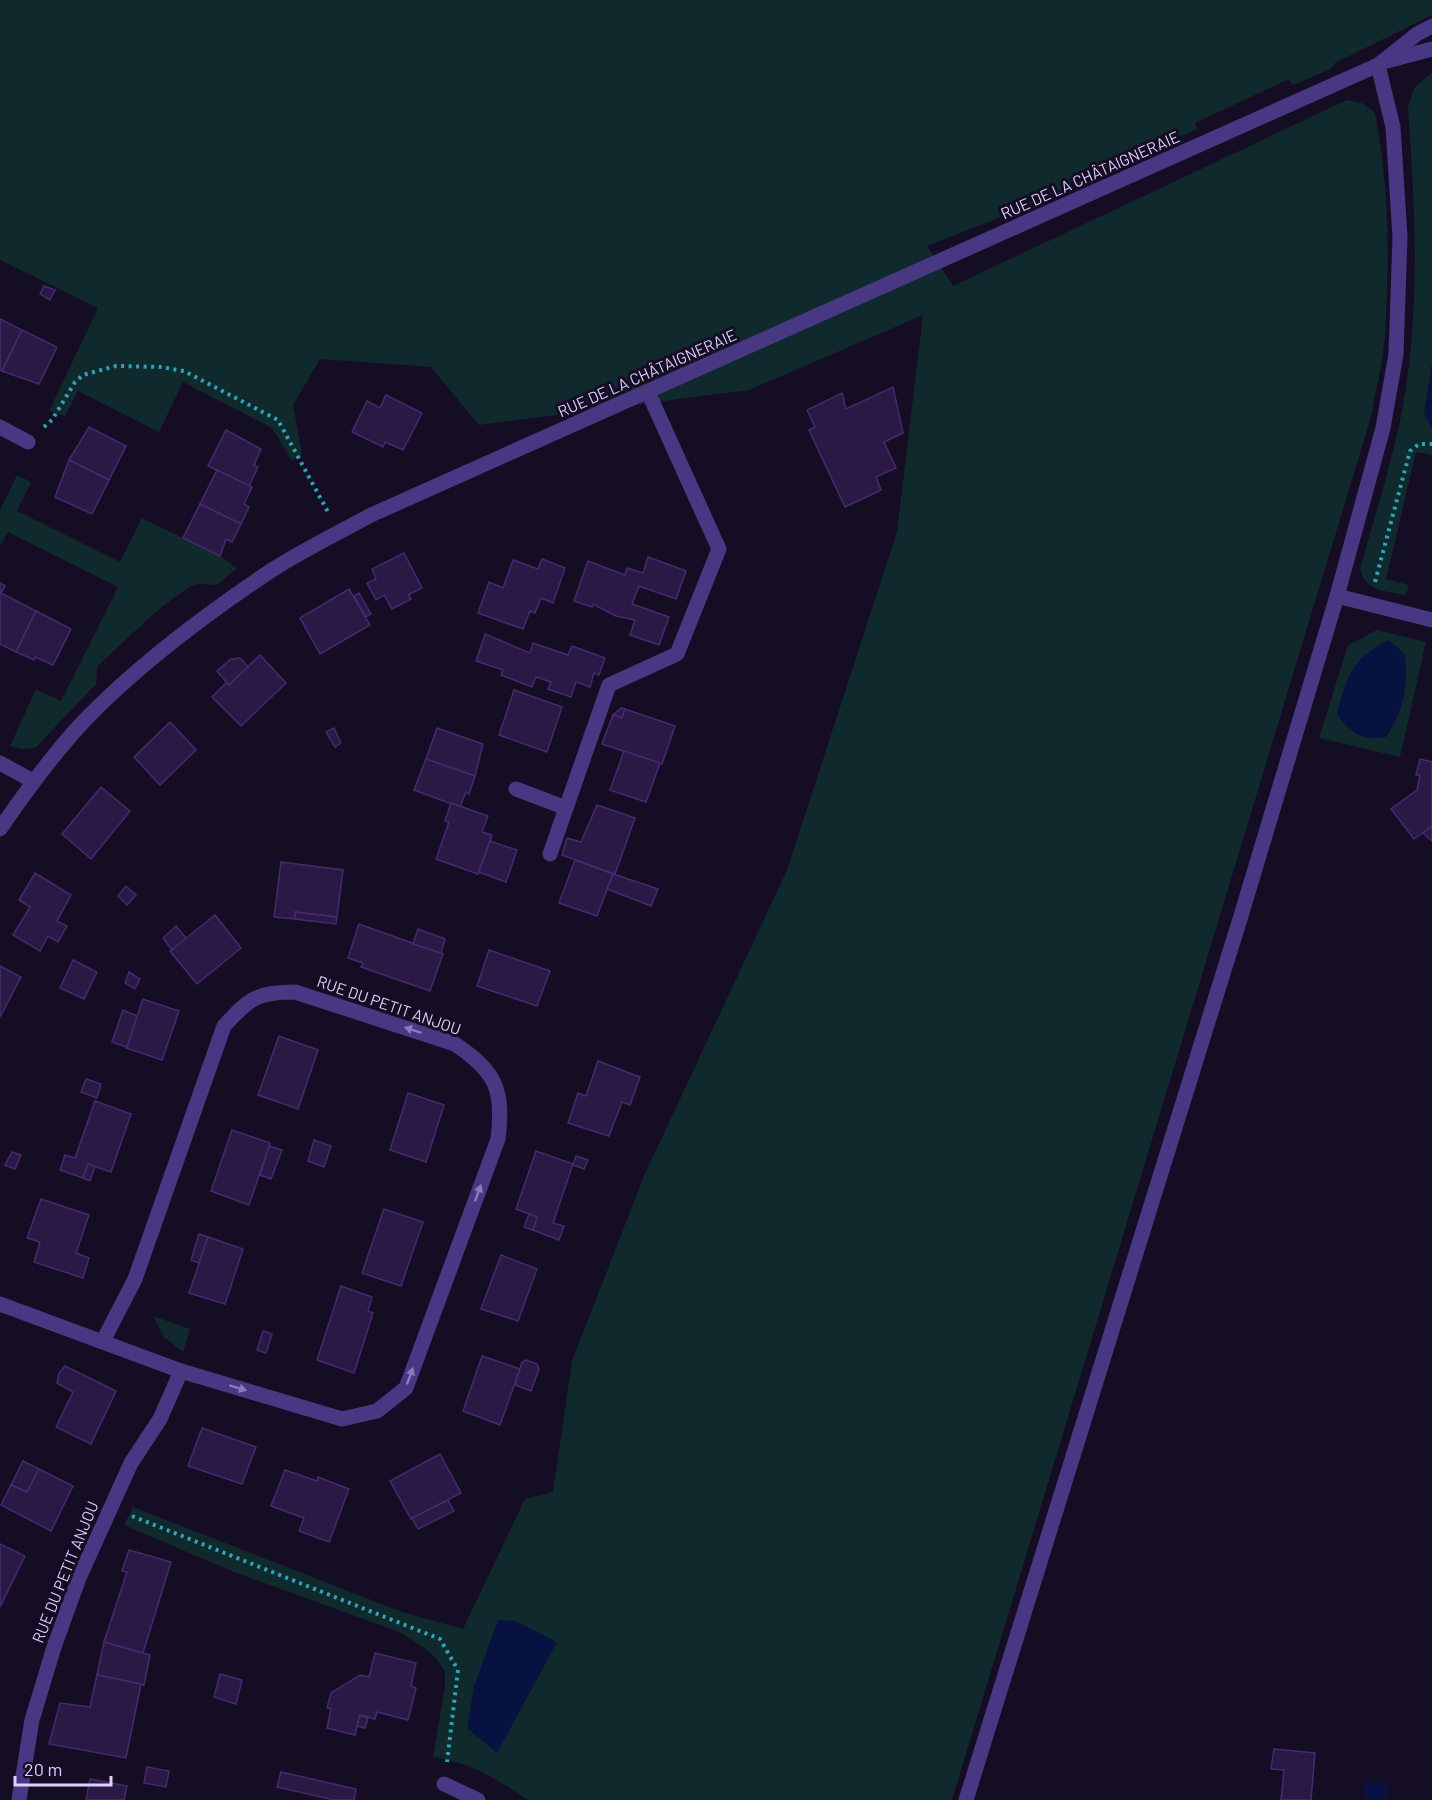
<svg xmlns="http://www.w3.org/2000/svg" width="1432" height="1800" viewBox="0 0 1432 1800" font-family="Barlow,sans-serif">
<style>
.green{fill:#10292d}
.water{fill:#081241}
.building{fill:#2a1944;stroke:#452a71;stroke-width:1.5}
.lines{fill:none;stroke-linecap:round;stroke-linejoin:round}
.path{stroke:#2ba5b7;stroke-width:4;stroke-dasharray:3 4.5;stroke-linecap:butt}
.minor{stroke:#483783;stroke-width:15}
.oneway{fill:#8c7bbb}
.labels{text-anchor:middle;stroke-width:6;stroke-linejoin:round;paint-order:stroke}
.street-label{font-size:16px;fill:#decfff;stroke:#150d23}
</style>
<rect width="100%" height="100%" fill="#150d23"/>
<g class="green">
<path d="M0,0H1432V15L1335,63L1331,69L1293,85L1289,79L1195,123L1197,129L1009,214L927,246L953,286L1347,100L1362,103L1375,113C1389,184 1390,262 1385,335C1383,362 1376,390 1371,417L952,1800H528C496,1779 472,1763 433,1757L445,1687V1672L437,1659L425,1648L399,1632L234,1572L124,1525L133,1507L402,1612L463,1629L525,1499L553,1492L572,1361L644,1176L787,870L897,532L923,315L749,390L479,425L431,367L320,359L293,405L302,454L292,461L272,428L183,382L159,432L78,391L65,416L49,411L98,308L0,260Z"/>
<path d="M1432,73V455L1416,452L1386,579L1409,585L1406,595C1385,591 1366,592 1360,569C1374,517 1392,464 1402,411C1421,311 1415,207 1408,107L1414,88Z"/>
<path d="M17,475L31,482L17,511L120,562L142,518L220,556L237,568L217,585C211,585 203,583 198,584C179,587 114,651 97,667L96,684L35,748L21,749L10,746L36,689L61,701L118,587L8,532L0,546V510Z"/>
<polygon points="1377,630 1426,642 1400,757 1319,738 1348,645"/>
<polygon points="153,1316 190,1329 183,1352 164,1337"/>
</g>
<g class="water">
<polygon points="1432,362 1432,428 1424,414"/>
<path d="M1388,640L1404,653C1410,683 1403,712 1386,737C1362,741 1351,733 1337,715C1345,679 1353,657 1388,640Z"/>
<polygon points="498,1620 515,1621 557,1642 497,1753 467,1728 474,1686"/>
<polygon points="1365,1781 1389,1783 1387,1800 1364,1800"/>
</g>
<g class="building">
<polygon points="44,286 55,290 50,300 40,294"/>
<polygon points="0,319 22,330 2,371 0,370"/>
<polygon points="22,330 57,347 39,384 2,371"/>
<polygon points="893,387 903,433 884,442 896,468 876,477 881,490 845,507 809,430 815,427 807,410 842,393 846,409"/>
<polygon points="386,395 422,413 403,450 385,442 383,447 352,432 367,401 380,408"/>
<polygon points="89,427 126,446 109,480 69,460"/>
<polygon points="226,430 261,449 254,465 258,467 249,486 208,466"/>
<polygon points="69,460 109,480 92,514 55,497"/>
<polygon points="217,470 252,487 244,504 249,507 241,524 200,504"/>
<polygon points="200,504 241,524 232,542 226,539 220,556 183,538"/>
<polygon points="404,553 422,588 408,595 411,599 392,609 384,595 376,600 367,583 376,579 372,569"/>
<polygon points="648,557 686,571 676,599 639,586 632,604 669,617 659,645 630,635 635,620 616,616 593,604 592,607 574,601 588,561 625,575 627,568 643,573"/>
<polygon points="542,559 565,568 553,603 541,598 535,613 530,611 523,629 478,613 489,582 503,588 513,560 538,569"/>
<polygon points="0,583 5,586 1,593 36,611 16,652 0,644"/>
<polygon points="349,589 370,625 320,654 300,618"/>
<polygon points="359,593 371,614 366,617 354,596"/>
<polygon points="36,611 71,629 53,665 35,657 34,660 16,652"/>
<polygon points="485,634 530,653 533,643 568,655 572,646 605,658 599,675 594,673 590,687 576,682 571,697 548,689 551,682 536,677 532,687 501,675 503,670 476,661"/>
<polygon points="260,655 286,683 241,726 212,697 227,682 229,685"/>
<polygon points="240,658 248,667 229,685 217,671 231,659"/>
<polygon points="514,690 562,707 547,752 499,735"/>
<polygon points="621,708 625,709 622,718 613,715"/>
<polygon points="625,709 675,726 662,764 602,744 613,715 622,718"/>
<polygon points="170,722 196,750 160,785 134,757"/>
<polygon points="334,728 341,743 335,747 326,732"/>
<polygon points="437,728 483,744 475,776 426,759"/>
<polygon points="624,751 660,763 646,802 610,790"/>
<polygon points="426,759 475,776 469,794 466,792 460,807 414,790"/>
<polygon points="1420,759 1432,762 1432,826 1414,839 1391,809 1417,790 1420,775 1416,775"/>
<polygon points="101,787 130,811 91,859 62,834"/>
<polygon points="451,803 488,816 482,832 492,835 478,874 436,859 449,822 445,821"/>
<polygon points="597,805 635,818 615,874 562,855 567,838 581,842"/>
<polygon points="1432,826 1432,841 1423,833"/>
<polygon points="490,841 517,850 506,882 479,872"/>
<polygon points="575,860 613,874 597,916 559,903"/>
<polygon points="281,862 343,870 337,917 295,912 295,919 274,917"/>
<polygon points="35,873 71,895 57,921 67,926 58,942 48,936 40,951 13,935 30,907 19,900"/>
<polygon points="613,874 658,889 651,906 607,889"/>
<polygon points="126,886 136,895 127,905 118,896"/>
<polygon points="295,912 337,917 336,924 295,919"/>
<polygon points="215,915 241,948 197,984 170,951"/>
<polygon points="359,924 443,954 430,991 361,967 363,963 348,958"/>
<polygon points="176,926 186,938 172,950 163,938"/>
<polygon points="418,929 445,939 441,953 413,944"/>
<polygon points="489,950 550,971 537,1006 477,986"/>
<polygon points="73,960 97,972 84,999 60,988"/>
<polygon points="0,966 21,977 0,1017"/>
<polygon points="129,972 140,979 135,989 125,983"/>
<polygon points="143,999 179,1011 162,1060 126,1048"/>
<polygon points="123,1010 137,1016 127,1047 112,1042"/>
<polygon points="279,1036 318,1050 298,1109 258,1095"/>
<polygon points="598,1061 640,1077 630,1105 622,1102 609,1136 568,1123 578,1093 586,1096"/>
<polygon points="86,1079 101,1084 97,1098 81,1092"/>
<polygon points="408,1093 444,1105 426,1162 390,1150"/>
<polygon points="95,1101 131,1114 111,1172 88,1164 83,1178 60,1170 65,1155 75,1158"/>
<polygon points="232,1130 270,1143 249,1205 211,1191"/>
<polygon points="314,1140 331,1146 324,1167 308,1161"/>
<polygon points="269,1146 282,1150 271,1179 260,1175"/>
<polygon points="536,1151 573,1164 553,1223 564,1226 559,1240 533,1230 537,1217 516,1209"/>
<polygon points="12,1152 21,1155 15,1169 5,1165"/>
<polygon points="576,1156 588,1160 584,1169 573,1165"/>
<polygon points="88,1164 95,1166 90,1181 83,1178"/>
<polygon points="41,1199 89,1215 76,1253 89,1258 83,1278 34,1262 40,1242 27,1238"/>
<polygon points="384,1209 423,1222 401,1286 362,1273"/>
<polygon points="529,1214 537,1217 533,1230 524,1227"/>
<polygon points="199,1234 208,1237 199,1263 191,1260"/>
<polygon points="208,1237 243,1249 225,1304 189,1293"/>
<polygon points="501,1255 537,1269 518,1321 481,1309"/>
<polygon points="341,1286 372,1297 368,1311 373,1313 354,1373 317,1360"/>
<polygon points="263,1331 272,1334 266,1353 257,1350"/>
<polygon points="482,1356 520,1369 500,1425 463,1411"/>
<polygon points="526,1360 537,1364 539,1369 531,1391 515,1385 522,1362"/>
<polygon points="65,1366 116,1391 91,1444 56,1427 73,1392 57,1383 59,1373"/>
<polygon points="202,1428 256,1447 242,1484 188,1466"/>
<polygon points="440,1454 461,1493 411,1519 390,1481"/>
<polygon points="23,1461 39,1469 27,1492 11,1485"/>
<polygon points="39,1469 73,1486 51,1531 1,1505 11,1485 27,1492"/>
<polygon points="285,1470 317,1481 318,1477 349,1489 329,1542 299,1531 304,1518 271,1506"/>
<polygon points="448,1500 454,1511 418,1529 412,1518"/>
<polygon points="0,1544 25,1556 0,1607"/>
<polygon points="129,1550 171,1562 143,1653 104,1642 127,1572 122,1571"/>
<polygon points="104,1642 150,1655 144,1685 97,1675"/>
<polygon points="375,1653 416,1663 411,1686 416,1688 408,1720 377,1712 375,1719 360,1715 355,1735 327,1728 331,1709 327,1708 331,1693 360,1675 369,1677"/>
<polygon points="220,1674 242,1680 236,1704 214,1697"/>
<polygon points="97,1675 141,1684 126,1758 49,1744 60,1703 90,1707"/>
<polygon points="360,1715 368,1718 365,1728 357,1726"/>
<polygon points="1274,1749 1315,1753 1311,1800 1281,1800 1284,1770 1271,1769"/>
<polygon points="147,1767 169,1771 166,1787 144,1783"/>
<polygon points="281,1772 356,1789 354,1800 334,1800 277,1787"/>
<polygon points="90,1779 127,1786 124,1800 86,1800"/>
</g>
<g class="lines">
<g class="path">
<polyline points="44,427 52,420 75,382 83,375 116,366 161,367 184,371 278,420 328,512"/>
<polyline points="1375,582 1410,451 1419,444 1432,444"/>
<polyline points="132,1516 440,1639 458,1670 447,1762"/>
</g>
<g class="minor">
<polyline points="1387,61 1432,49"/>
<polyline points="0,427 28,442"/>
<polyline points="1337,596 1432,620"/>
<polyline points="0,763 33,781"/>
<polyline points="516,789 566,808"/>
<path d="M0,829C26,791 53,754 84,721C139,664 206,614 272,570C303,550 338,533 371,515L1378,65L1417,34L1432,26"/>
<polyline points="550,854 609,685 677,654 719,549 648,392"/>
<polyline points="0,1304 181,1371 160,1419 131,1463 79,1578 54,1647 32,1720 19,1800"/>
<path d="M103,1341L135,1279L224,1026C250,998 257,992 295,992L455,1044C496,1072 504,1089 498,1139L406,1388L377,1411L342,1419L181,1371"/>
<polyline points="444,1784 478,1800"/>
<polyline points="966,1800 1240,919 1337,596 1383,428 1396,354 1400,237 1393,127 1378,65"/>
</g>
</g>
<defs><path id="oneway-solid" d="M-6-.8H1V-3.2L6.5 0L1 3.2V.8H-6Z" transform="scale(1.5)"/></defs>
<g class="oneway">
<use href="#oneway-solid" transform="translate(413 1030) rotate(-162)"/>
<use href="#oneway-solid" transform="translate(478 1193) rotate(-70)"/>
<use href="#oneway-solid" transform="translate(410 1376) rotate(-70)"/>
<use href="#oneway-solid" transform="translate(238 1388) rotate(17)"/>
</g>
<g class="labels">
<g class="street-label">
<text transform="translate(1090 175) rotate(-24)" y="6">RUE DE LA CHÂTAIGNERAIE</text>
<text transform="translate(647 373) rotate(-24)" y="6">RUE DE LA CHÂTAIGNERAIE</text>
<text transform="translate(389 1005) rotate(19)" y="6">RUE DU PETIT ANJOU</text>
<text transform="translate(65 1572) rotate(-68)" y="6">RUE DU PETIT ANJOU</text>
</g>
</g>
<path d="M15 1776v9h96v-9" fill="none" stroke="#decfff" stroke-width="3"/>
<text x="24" y="1776" font-size="18" fill="#decfff" stroke="#150d23" stroke-width="4.5" paint-order="stroke">20 m</text>
</svg>
